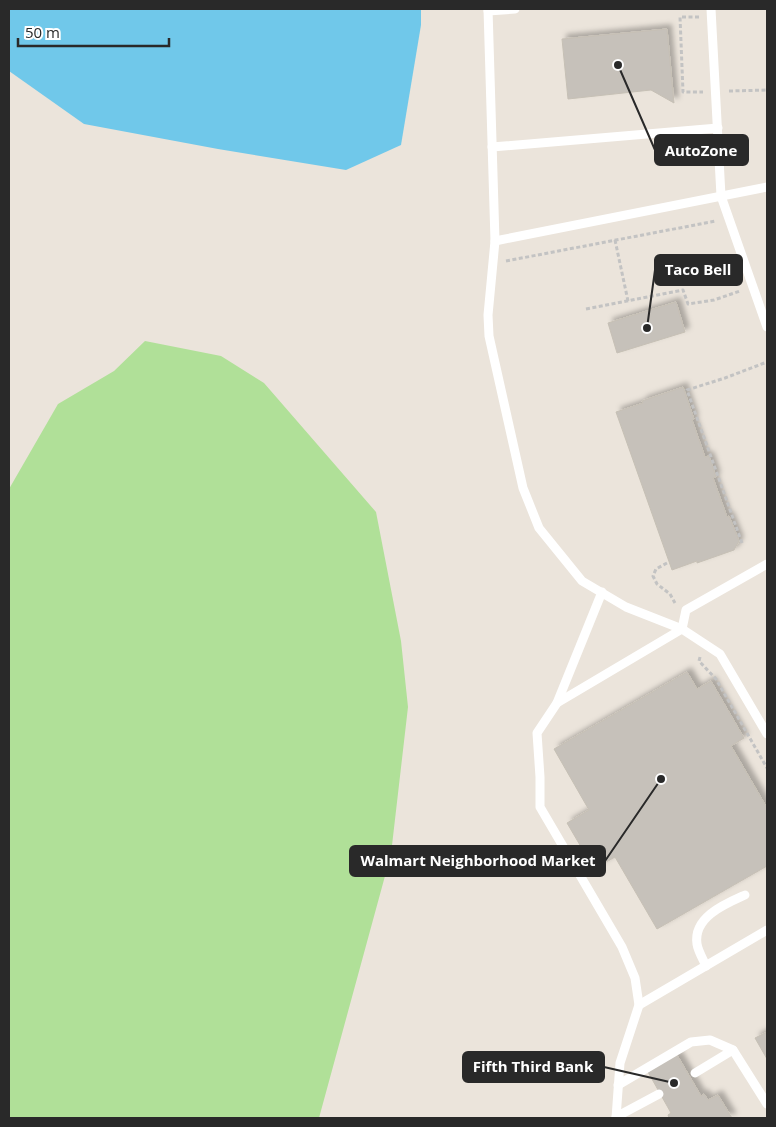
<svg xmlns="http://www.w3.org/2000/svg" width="776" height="1127" viewBox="0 0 776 1127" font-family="'Open Sans',sans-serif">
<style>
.green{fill:#b0e098}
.water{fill:#70c8ea}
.building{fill:#c6c1ba;stroke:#c6c0b5;filter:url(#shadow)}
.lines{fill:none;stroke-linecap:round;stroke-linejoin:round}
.path{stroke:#c3c3c3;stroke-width:3;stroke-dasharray:4 2.5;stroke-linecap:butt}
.service{stroke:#fff;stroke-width:9}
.leader{fill:none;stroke:#292929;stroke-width:2}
.callout-dot{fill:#292929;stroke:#fff;stroke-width:2}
.callout{fill:#292929;stroke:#292929;stroke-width:2}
.callout-label{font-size:15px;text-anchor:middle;font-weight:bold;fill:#fff}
</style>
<defs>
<filter id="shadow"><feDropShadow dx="4.5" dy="-4.5" stdDeviation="2.5" flood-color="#0004"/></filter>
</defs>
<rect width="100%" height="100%" fill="#ebe4db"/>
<polygon class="green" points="145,341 221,356 264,383 376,512 401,641 408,707 391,854 319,1118 9,1118 9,489 58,404 114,371"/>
<polygon class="water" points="9,9 421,9 421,25 401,145 346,170 218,149 84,124 9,71"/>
<g class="building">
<polygon points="667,29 674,103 651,90 568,99 562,39"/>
<polygon points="676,302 685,332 617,353 608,323"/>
<polygon points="683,387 694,419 692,420 705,457 709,456 716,477 713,478 727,517 729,516 739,541 734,550 697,563 697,561 672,570 616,412 643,403 642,401"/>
<polygon points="687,672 697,689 711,681 744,738 731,746 767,808 767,866 657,929 615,857 594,869 567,823 589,810 554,749"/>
<polygon points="767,1032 767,1059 755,1038"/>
<polygon points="677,1055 701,1096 704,1094 708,1100 718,1095 732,1118 669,1118 668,1115 671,1113 648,1072"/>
</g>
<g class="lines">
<g class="path">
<polyline points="699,17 680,17 683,92 703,92"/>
<polyline points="729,91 767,90"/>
<polyline points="615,240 628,301"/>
<polyline points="506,261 716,221"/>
<polyline points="586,309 683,290 688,304 714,300 740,291"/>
<polyline points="742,543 687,390 725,378 767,362"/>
<polyline points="667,563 656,569 653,576 657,584 670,594 675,603"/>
<polyline points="700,657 699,661 716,679 767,768"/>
</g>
<g class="service">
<polyline points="488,9 495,241 488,315 489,336 523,488 539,528 582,581 626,607 682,629 720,654 767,734"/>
<polyline points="711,9 721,196 767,327"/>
<polyline points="488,11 515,9"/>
<polyline points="492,147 718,128"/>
<polyline points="495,241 767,187"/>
<polyline points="557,703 602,592"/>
<path d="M706,966C703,959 698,951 697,944C693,917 725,904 745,895"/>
<polyline points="639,1005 767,930"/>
<polyline points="695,1073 733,1050"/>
<polyline points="618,1085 691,1042 710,1040 733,1050 767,1104"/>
<polyline points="616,1117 659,1094"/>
<polyline points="616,1118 620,1063 639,1005 635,978 622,947 540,807 540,777 537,733 557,703 682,629 686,610 767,564"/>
</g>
</g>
<path class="leader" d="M618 65L655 150M647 328L655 270M661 779L605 861M674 1083L604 1067"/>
<g class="callout-dot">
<circle cx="618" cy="65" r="5"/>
<circle cx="647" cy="328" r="5"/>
<circle cx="661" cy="779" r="5"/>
<circle cx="674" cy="1083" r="5"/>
</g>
<g class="callout">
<rect x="655" y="135" width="93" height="30" rx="5"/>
<rect x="655" y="255" width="87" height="30" rx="5"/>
<rect x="350" y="846" width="255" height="30" rx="5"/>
<rect x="463" y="1052" width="141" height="30" rx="5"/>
</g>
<g class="callout-label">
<text x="701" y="156">AutoZone</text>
<text x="698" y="275">Taco Bell</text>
<text x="478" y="866">Walmart Neighborhood Market</text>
<text x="533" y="1072">Fifth Third Bank</text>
</g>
<rect width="776" height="1127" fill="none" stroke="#292929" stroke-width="20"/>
<path d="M18 38v8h151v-8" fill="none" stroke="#292929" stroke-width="2.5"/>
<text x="25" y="38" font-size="15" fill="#292929" stroke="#ffffff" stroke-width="4" paint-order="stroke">50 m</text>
</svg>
